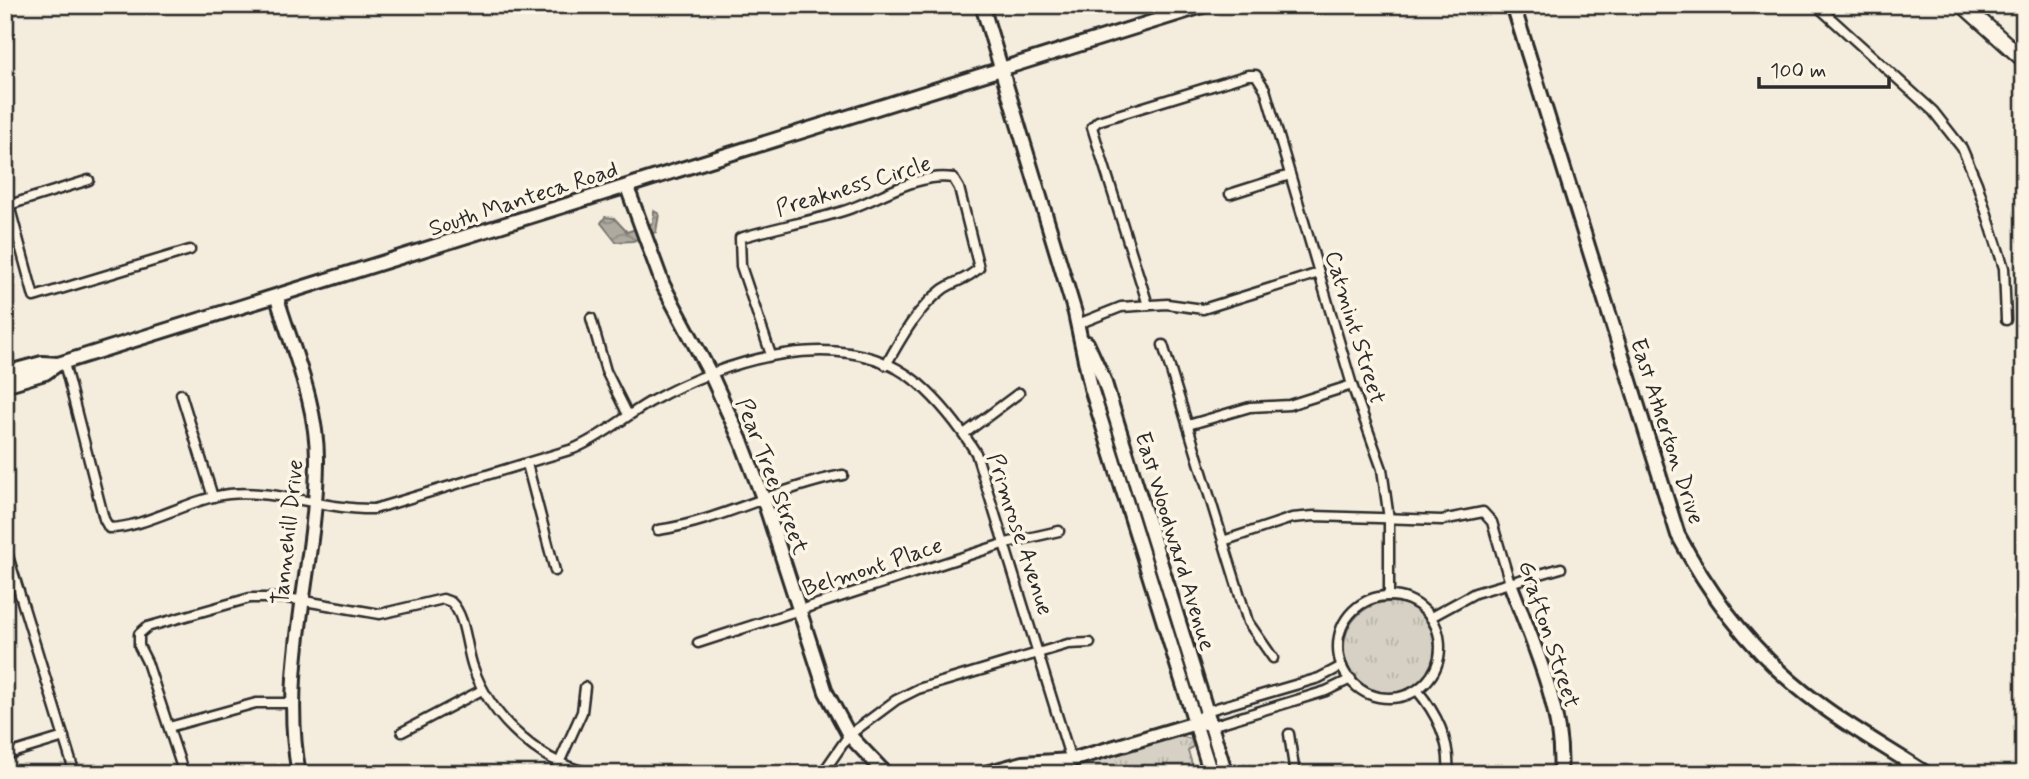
<svg xmlns="http://www.w3.org/2000/svg" width="2029" height="779" viewBox="0 0 2029 779" font-family="Mynerve,sans-serif">
<style>
.park{fill:url(#park-tufts);stroke:#807e78;stroke-width:2}
.water{fill:url(#water-waves);stroke:#7a7771;stroke-width:2}
.lines{fill:none;stroke-linecap:round;stroke-linejoin:round}
.street-casing{stroke:#2b2b2b;stroke-width:13}
.secondary-casing{stroke:#2b2b2b;stroke-width:18}
.highway-casing{stroke:#2b2b2b;stroke-width:19}
.street{stroke:#fcf5e5;stroke-width:8}
.secondary{stroke:#fcf5e5;stroke-width:12}
.highway{stroke:#fcf5e5;stroke-width:14}
.labels{text-anchor:middle;stroke-width:7;stroke-linejoin:round;paint-order:stroke}
.street-label{font-size:23px;fill:#2b2b2b;stroke:#fcf5e5}
</style>
<defs>
<pattern id="park-tufts" width="24" height="20" patternUnits="userSpaceOnUse" patternTransform="scale(1.75)"><rect width="24" height="20" fill="#d6d1c4"/><path d="M3 7l-1-3M5 7V3M7 7l1-3M15 17l-1-3M17 17v-4M19 17l1-3" fill="none" stroke="#b8b4a9"/></pattern>
<pattern id="water-waves" width="16" height="10" patternUnits="userSpaceOnUse" patternTransform="scale(1.75)"><rect width="16" height="10" fill="#afaaa0"/><path d="M0 5q4-4 8 0t8 0" fill="none" stroke="#8f8b83"/></pattern>
</defs>
<rect width="100%" height="100%" fill="#f4edde"/>
<filter id="ink" filterUnits="userSpaceOnUse"><feTurbulence type="fractalNoise" baseFrequency=".0143" numOctaves="2"/><feDisplacementMap in="SourceGraphic" scale="14" xChannelSelector="R" yChannelSelector="G"/><feConvolveMatrix kernelMatrix="1 2 1 2 8 2 1 2 1" color-interpolation-filters="sRGB"/></filter>
<g filter="url(#ink)">
<g class="park">
<circle cx="1390" cy="648" r="46"/>
<polygon points="1180,736 1191,739 1193,746 1188,751 1195,774 1013,774 1068,769"/>
</g>
<polygon class="water" points="654,211 659,214 656,232 633,241 616,242 601,223 605,217 614,218 627,232 653,223"/>
<g class="lines">
<defs>
<g id="street">
<polyline points="1816,5 1933,111 1962,148 1977,183 2004,268 2006,320"/>
<polyline points="5,194 9,205 89,180"/>
<polyline points="1230,194 1290,175"/>
<polyline points="9,205 34,297 190,250"/>
<polyline points="1148,305 1092,127 1098,121 1248,75 1256,75 1265,89 1352,385 1382,469 1389,519 1389,596"/>
<polyline points="591,318 606,371 628,415"/>
<polyline points="1078,324 1121,307 1167,304 1203,309 1319,273"/>
<polyline points="1163,345 1248,622 1273,658"/>
<path d="M771,355L741,266L740,238C773,228 807,222 840,212C876,202 915,172 953,178L959,188L979,268C967,280 954,281 942,290C916,310 902,337 886,365"/>
<path d="M64,363L104,519L109,528C145,528 191,498 229,494C278,489 325,510 374,509L573,449C602,437 624,417 650,402C724,360 845,322 918,383C940,402 961,429 976,453L1071,760"/>
<polyline points="181,394 213,497"/>
<polyline points="1188,425 1250,407 1289,405 1352,385"/>
<polyline points="964,434 1019,393"/>
<polyline points="527,464 555,571"/>
<path d="M658,530C722,521 779,487 843,475"/>
<polyline points="1223,541 1292,518 1314,516 1442,520 1483,512 1492,522 1510,583"/>
<polyline points="5,546 75,774"/>
<circle cx="1389" cy="647" r="51"/>
<polyline points="1431,617 1475,593 1561,568"/>
<polyline points="698,643 1006,543 1059,531"/>
<path d="M1417,690C1437,714 1451,741 1448,774"/>
<polyline points="1196,723 1211,726 1326,691 1351,679"/>
<polyline points="1196,723 1206,711 1319,678 1342,666"/>
<polyline points="169,727 256,703 291,703"/>
<polyline points="402,732 482,690"/>
<polyline points="1289,734 1295,774"/>
<polyline points="5,755 64,737"/>
<path d="M184,774L147,662L139,646V634L147,627L250,598H287L380,614L443,599L451,602C466,616 466,648 473,667C491,719 544,768 599,774"/>
<polyline points="554,774 582,712 585,687"/>
<polyline points="655,774 688,774"/>
<polyline points="822,774 849,735 896,700 918,689 1068,644 1090,643"/>
</g>
<g id="secondary">
<polyline points="982,5 1075,313 1091,388 1211,774"/>
<path d="M1513,5L1678,535C1712,599 1759,660 1818,703C1852,729 1891,750 1927,774"/>
<polyline points="627,187 663,285 711,375 742,443 763,498 826,692 849,735 886,774"/>
<path d="M277,298C293,351 318,406 317,462C316,567 279,669 299,774"/>
<polyline points="1087,343 1104,380 1226,774"/>
<polyline points="5,373 42,363 58,364"/>
<polyline points="5,385 45,373 58,364 1206,5"/>
<path d="M1510,583C1532,642 1565,710 1560,774"/>
<polyline points="982,774 1023,763 1071,760 1196,723"/>
</g>
<polyline id="highway" points="1963,5 2024,60"/>
</defs>
<use href="#street" class="street-casing"/>
<use href="#secondary" class="secondary-casing"/>
<use href="#highway" class="highway-casing"/>
<use href="#street" class="street"/>
<use href="#secondary" class="secondary"/>
<use href="#highway" class="highway"/>
</g>
</g>
<g class="labels">
<g class="street-label">
<text transform="translate(853 185) rotate(-17)" y="8">Preakness Circle</text>
<text transform="translate(523 198) rotate(-18)" y="8">South Manteca Road</text>
<text transform="translate(1356 327) rotate(73)" y="8">Catmint Street</text>
<text transform="translate(1668 431) rotate(72)" y="8">East Atherton Drive</text>
<text transform="translate(773 476) rotate(69)" y="8">Pear Tree Street</text>
<text transform="translate(287 532) rotate(-84)" y="8">Tannehill Drive</text>
<text transform="translate(1021 534) rotate(72)" y="8">Primrose Avenue</text>
<text transform="translate(1176 541) rotate(73)" y="8">East Woodward Avenue</text>
<text transform="translate(872 566) rotate(-18)" y="8">Belmont Place</text>
<text transform="translate(1550 634) rotate(72)" y="8">Grafton Street</text>
</g>
</g>
<rect width="2029" height="779" fill="none" stroke="#fcf5e5" stroke-width="28"/>
<rect x="14" y="14" width="2001" height="751" fill="none" stroke="#2b2b2b" stroke-width="2.5" filter="url(#ink)"/>
<path d="M1759 77v10h130v-10" fill="none" stroke="#2b2b2b" stroke-width="3.5"/>
<text x="1770" y="77" font-size="21" fill="#2b2b2b" stroke="#fcf5e5" stroke-width="5" paint-order="stroke">100 m</text>
</svg>
